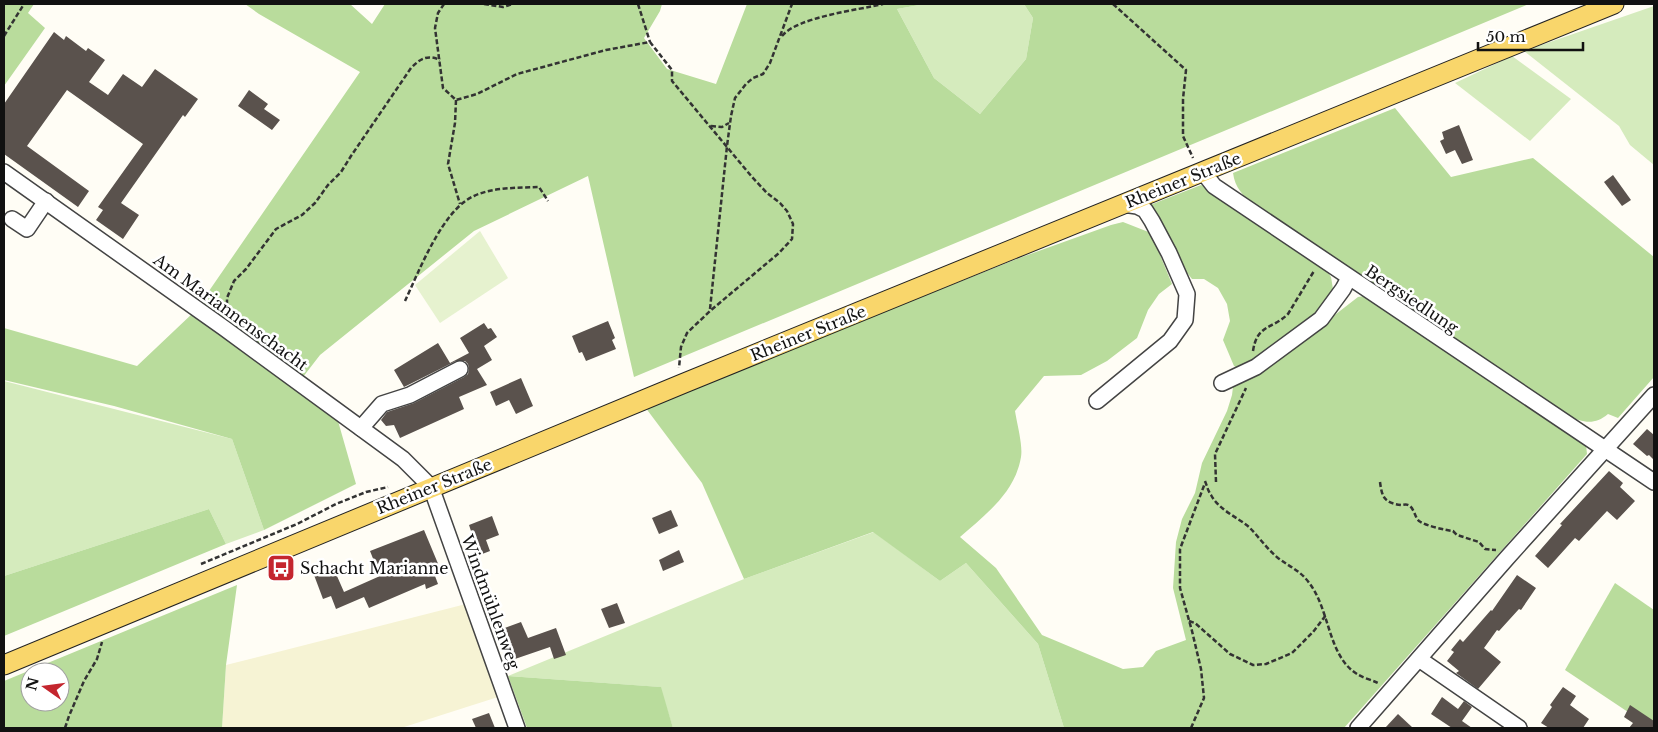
<svg xmlns="http://www.w3.org/2000/svg" width="1658" height="732" viewBox="0 0 1658 732" font-family="'Libre Baskerville',serif">
<style>
.farmland{fill:#f6f3d4}
.green{fill:#d5ebbd}
.forest{fill:#b9dc9c;fill-rule:evenodd}
.pitch{fill:#e6f2cf}
.building{fill:#5a524d}
.lines{fill:none;stroke-linecap:round;stroke-linejoin:round}
.minor-casing{stroke:#444;stroke-width:18}
.major-casing{stroke:#222;stroke-width:21}
.path{stroke:#333;stroke-width:2.5;stroke-dasharray:5 2.5;stroke-linecap:butt}
.minor{stroke:#fff;stroke-width:15}
.major{stroke:#f9d66b;stroke-width:19}
.labels{text-anchor:middle;stroke-width:5;stroke-linejoin:round;paint-order:stroke}
.street-label{font-size:16px;fill:#111;stroke:#fff}
.poi-label{font-size:16px;fill:#111;stroke:#fff;text-anchor:start}
</style>
<rect width="100%" height="100%" fill="#fffdf5"/>
<polygon class="farmland" points="466,604 498,697 401,728 222,728 226,665"/>
<g class="green">
<polygon points="925,4 1024,4 1033,18 1026,59 980,114 934,78 897,9"/>
<polygon points="1654,6 1654,165 1630,145 1619,126 1524,51"/>
<polygon points="1512,56 1571,99 1530,141 1455,83"/>
<polygon points="4,381 232,439 264,530 226,544 209,509 4,576"/>
<polygon points="874,532 940,581 966,563 1038,644 1064,728 673,728 660,687 508,676 744,579"/>
</g>
<g class="forest">
<polygon points="4,4 34,4 28,13 45,28 4,86"/>
<polygon points="245,4 350,4 372,24 385,4 662,4 660,11 644,38 667,69 716,84 747,4 925,4 897,9 934,78 980,114 1026,59 1033,18 1024,4 1529,4 634,377 588,176 474,231 320,355 303,377 200,304 360,72 259,14"/>
<path d="M1395,108L1451,177L1533,158L1654,257V377L1618,418L1608,414C1594,426 1583,422 1567,416L1254,206C1243,195 1235,188 1233,173Z"/>
<polygon points="1201,185 1210,189 1301,255 1327,271 1331,277 1333,289 1329,300 1323,311 1299,330 1239,369 1234,366 1223,340 1230,321 1227,304 1218,288 1204,279 1192,279 1181,265 1159,216 1150,205"/>
<path d="M1123,222L1151,233L1172,284L1159,294L1148,310L1137,338L1107,361L1081,375L1044,376L1015,411C1017,424 1023,445 1021,457C1015,493 985,515 960,537L996,568L1042,635L1123,669L1143,667L1156,651L1186,640L1173,588L1176,542L1182,519L1195,493L1202,463L1227,411L1232,395L1233,387L1327,321L1358,297L1364,296L1370,297L1586,445L1587,454L1344,728H1064L1038,644L966,563L940,581L873,532L744,579L702,483L645,407L1022,257L1111,225Z"/>
<polygon points="194,312 338,421 356,484 264,530 232,439 114,406 4,380 4,328 137,366"/>
<polygon points="209,509 226,544 4,636 4,576"/>
<polygon points="1615,583 1654,610 1654,728 1652,728 1565,670"/>
<path d="M237,585L226,665L222,728H4V681ZM30,672H60V702H30Z"/>
<polygon points="508,676 661,687 673,728 527,728"/>
</g>
<polygon class="pitch" points="480,231 508,278 440,323 415,285"/>
<g class="building">
<polygon points="54,32 64,40 66,36 86,51 88,48 105,60 89,82 108,95 123,74 142,87 155,69 198,99 185,117 183,115 121,203 139,215 123,239 96,220 103,210 98,207 143,144 67,90 27,146 89,191 78,207 4,154 4,104"/>
<polygon points="249,90 268,104 264,109 280,120 272,130 238,106"/>
<polygon points="1459,125 1473,160 1462,164 1455,150 1446,154 1440,141 1444,139 1442,132"/>
<polygon points="1613,175 1631,200 1622,206 1604,182"/>
<polygon points="608,321 615,338 612,340 616,349 586,361 582,352 579,353 572,336"/>
<polygon points="484,323 488,329 491,328 497,337 484,346 492,360 477,369 487,385 459,397 464,409 400,438 394,425 386,426 381,420 387,412 414,403 464,377 468,374 469,369 468,364 465,361 456,361 404,387 394,370 438,343 450,363 469,353 460,338"/>
<polygon points="521,378 533,406 516,414 509,400 496,406 490,392"/>
<polygon points="1647,429 1654,435 1654,460 1649,455 1647,456 1633,444"/>
<polygon points="1609,471 1623,483 1620,487 1635,501 1617,520 1607,511 1579,541 1575,538 1548,568 1535,556 1562,525 1560,524"/>
<polygon points="671,510 678,526 659,534 652,518"/>
<polygon points="492,516 499,535 486,540 490,551 477,556 473,544 475,543 469,525"/>
<polygon points="424,530 439,566 432,568 438,584 426,589 425,584 369,608 364,597 336,609 331,596 323,599 314,575 333,567 344,592 380,576 370,551"/>
<polygon points="679,550 684,562 663,571 659,560"/>
<polygon points="1517,575 1536,588 1521,610 1519,609 1499,631 1497,630 1484,648 1501,662 1478,689 1456,673 1459,671 1447,661 1454,652 1451,650 1460,639 1463,642 1491,610 1492,611"/>
<polygon points="617,603 625,623 609,628 601,609"/>
<polygon points="521,622 528,638 556,628 566,655 554,659 550,647 512,660 502,629"/>
<polygon points="1563,687 1576,696 1570,705 1589,719 1583,728 1549,728 1541,723 1552,707 1550,705"/>
<polygon points="1442,697 1458,709 1464,701 1472,707 1462,721 1472,728 1452,728 1431,714"/>
<polygon points="1630,705 1654,721 1654,728 1629,728 1633,723 1624,717"/>
<polygon points="489,713 495,728 476,728 472,719"/>
<polygon points="1398,714 1413,728 1385,728"/>
</g>
<g class="lines">
<defs>
<g id="minor">
<polyline points="4,172 224,328 403,459 431,487 517,728"/>
<polyline points="1203,172 1214,186 1654,482"/>
<polyline points="12,219 27,229 46,201"/>
<polyline points="1222,383 1256,367 1321,319 1343,289 1349,278"/>
<polyline points="1097,401 1170,341 1185,320 1187,294 1169,253 1152,221 1145,210 1137,206 1123,204"/>
<polyline points="361,428 382,404 410,395 460,369"/>
<polyline points="1419,659 1519,728"/>
<polyline points="1358,728 1507,558 1654,395"/>
</g>
<polyline id="major" points="4,665 682,384 1614,4"/>
</defs>
<use href="#minor" class="minor-casing"/>
<use href="#major" class="major-casing"/>
<g class="path">
<polyline points="444,4 438,13 435,28 443,88 456,100 477,94 517,74 606,50 650,42 672,70 672,81 752,177 767,193 780,203 787,211 793,224 792,239 779,253 710,311 687,333 681,347 679,368"/>
<polyline points="484,4 503,7 513,4"/>
<polyline points="638,4 650,42"/>
<polyline points="1113,4 1186,70 1183,99 1183,136 1193,158"/>
<polyline points="4,36 24,4"/>
<path d="M782,36C797,17 858,10 883,4"/>
<polyline points="456,100 455,123 448,164 460,204"/>
<polyline points="711,126 722,127 729,123"/>
<path d="M405,301C419,271 443,209 474,196C493,187 518,188 539,187L548,201"/>
<polyline points="710,309 727,146 731,116 735,98 746,84 753,78 763,74 770,63 792,4"/>
<path d="M227,312V298L234,281L246,269L276,229L302,215L315,203L328,185L341,172L351,156L411,68C420,59 427,54 440,60"/>
<path d="M1253,351C1257,324 1273,329 1288,314L1314,271"/>
<path d="M1205,481C1207,486 1208,491 1211,495C1219,510 1237,517 1249,527C1259,537 1267,549 1278,558C1290,567 1301,571 1310,584C1330,611 1328,656 1357,674C1363,678 1372,680 1378,683"/>
<polyline points="1216,482 1215,454 1246,388"/>
<path d="M1380,482C1382,497 1384,503 1401,505C1403,505 1406,504 1408,505C1414,507 1415,518 1419,521C1426,526 1445,530 1453,531L1457,535L1479,542L1485,549L1496,550"/>
<polyline points="201,564 297,524 336,504 366,492 388,487"/>
<polyline points="1189,621 1195,623 1230,654 1253,665 1266,664 1292,653 1313,632 1326,615"/>
<polyline points="65,728 69,716 84,681 97,659 102,642"/>
<polyline points="1191,728 1204,698 1201,669 1192,631 1180,588 1180,549 1205,483"/>
</g>
<use href="#minor" class="minor"/>
<use href="#major" class="major"/>
</g>
<defs>
<symbol id="bus-square" viewBox="-11 -11 22 22"><rect x="-9" y="-9" width="18" height="18" rx="4" fill="#c4262e" stroke="#fff"/><path d="M-5-6H5V4H4V6H2V4H-2V6H-4V4H-5ZM-3.5-4V0h7V-4ZM-3.5 1.2v1.5H-2V1.2ZM2 1.2v1.5H3.5V1.2Z" fill="#fff"/></symbol>
</defs>
<g fill-rule="evenodd">
<use href="#bus-square" x="265" y="552" width="32" height="32"/>
</g>
<g class="labels">
<g class="street-label">
<text transform="translate(1183 180) rotate(-22)" y="6">Rheiner Straße</text>
<text transform="translate(1412 299) rotate(34)" y="6">Bergsiedlung</text>
<text transform="translate(231 312) rotate(36)" y="6">Am Mariannenschacht</text>
<text transform="translate(808 333) rotate(-22)" y="6">Rheiner Straße</text>
<text transform="translate(434 486) rotate(-22)" y="6">Rheiner Straße</text>
<text transform="translate(491 602) rotate(70)" y="6">Windmühlenweg</text>
</g>
<g class="poi-label">
<text x="300" y="574">Schacht Marianne</text>
</g>
</g>
<rect width="1658" height="732" fill="none" stroke="#111111" stroke-width="10"/>
<g transform="translate(45 687) rotate(284)"><circle r="24" fill="#ffffff" stroke="#a0a0a0"/>
<path d="M0-4L9 19L0 12L-9 19Z" fill="#c4262e"/>
<text y="-8" font-size="14" font-weight="bold" text-anchor="middle" fill="#111111">N</text>
</g>
<path d="M1478 42v8h105v-8" fill="none" stroke="#111111" stroke-width="2.5"/>
<text x="1486" y="42" font-size="15" fill="#111111" stroke="#ffffff" stroke-width="4" paint-order="stroke">50 m</text>
</svg>
